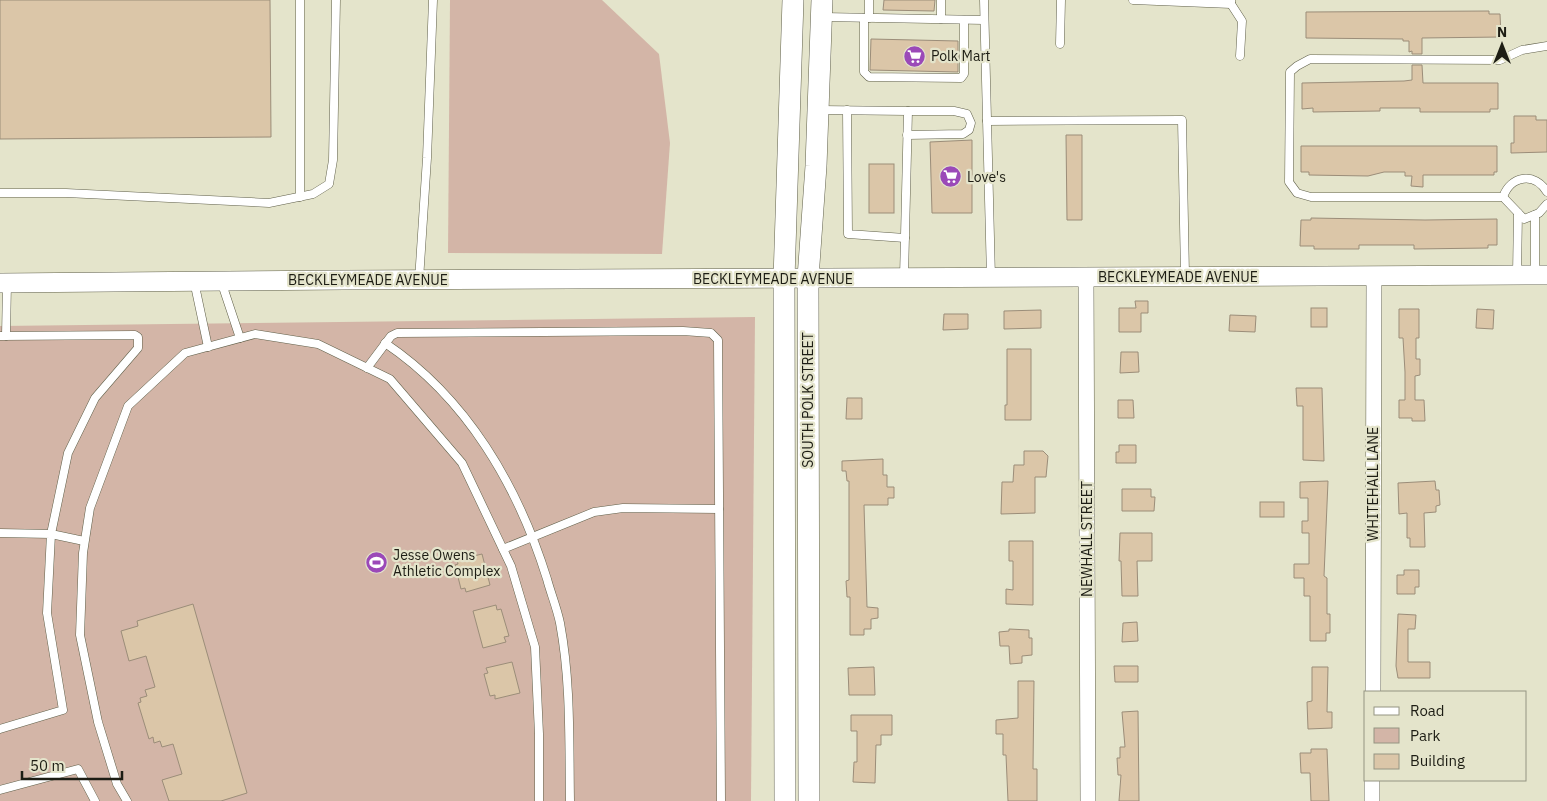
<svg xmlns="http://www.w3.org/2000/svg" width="1547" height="801" viewBox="0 0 1547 801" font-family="'IBM Plex Sans',sans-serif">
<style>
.green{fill:#d3b5a7}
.building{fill:#dbc6a8;stroke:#9b8d79}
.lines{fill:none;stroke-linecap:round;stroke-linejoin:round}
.service-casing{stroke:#60604a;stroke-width:9}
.minor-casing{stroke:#60604a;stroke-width:16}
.tertiary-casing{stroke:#60604a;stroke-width:20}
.secondary-casing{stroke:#60604a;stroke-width:22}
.service{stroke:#fff;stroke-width:8}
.minor{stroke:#fff;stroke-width:15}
.tertiary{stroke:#fff;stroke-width:19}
.secondary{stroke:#fff;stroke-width:21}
.labels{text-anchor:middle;stroke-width:4.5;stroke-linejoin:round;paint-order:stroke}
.poi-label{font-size:14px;fill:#1d1d14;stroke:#e4e4cb;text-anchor:start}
.street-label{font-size:14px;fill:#1d1d14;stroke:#e4e4cb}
</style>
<rect width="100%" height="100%" fill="#e4e4cb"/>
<g class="green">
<polygon points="450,0 602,0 659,54 670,143 662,254 448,253"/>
<polygon points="755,317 751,801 0,801 0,326"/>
</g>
<g class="building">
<polygon points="0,0 270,0 271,137 0,139"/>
<polygon points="884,0 935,0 934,11 883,10"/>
<polygon points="1489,11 1489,14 1500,14 1501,37 1422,38 1422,54 1412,54 1412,51 1409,52 1409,41 1403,41 1403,39 1306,38 1306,12"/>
<polygon points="871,39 958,41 958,72 870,70"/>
<polygon points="1412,65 1422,65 1423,83 1498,83 1498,109 1490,109 1490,112 1420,112 1420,108 1380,108 1380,111 1313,112 1313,108 1302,109 1302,83 1404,81 1412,80"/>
<polygon points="1514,116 1536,116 1536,120 1547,120 1547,152 1511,153 1511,143 1514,143"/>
<polygon points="1066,135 1082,135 1082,220 1067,220"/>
<polygon points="972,140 972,213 932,213 930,142"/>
<polygon points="1301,146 1497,146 1497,172 1494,172 1494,175 1423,175 1423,187 1411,186 1412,176 1405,176 1405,172 1384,172 1368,176 1309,175 1309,172 1301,172"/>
<rect x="869" y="164" width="25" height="49"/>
<polygon points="1311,218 1425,220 1497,219 1497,245 1488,245 1488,248 1414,249 1414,245 1359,245 1359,249 1314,249 1314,246 1300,246 1301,220 1311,220"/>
<polygon points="1135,301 1148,301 1148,313 1141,313 1141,332 1119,332 1119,308 1136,308"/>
<rect x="1311" y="308" width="16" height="19"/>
<polygon points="1399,309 1419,309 1419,338 1416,338 1416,359 1420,359 1420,375 1415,376 1415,400 1424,400 1425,421 1412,421 1412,418 1399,418 1399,400 1405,400 1405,372 1403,338 1399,338"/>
<polygon points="1477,309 1494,310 1493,329 1476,328"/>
<polygon points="1041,310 1041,328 1004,329 1004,311"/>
<polygon points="944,314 968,314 968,329 943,330"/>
<polygon points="1230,315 1256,316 1255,332 1229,331"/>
<polygon points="1007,349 1031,349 1031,420 1005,420 1005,405 1007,405"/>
<polygon points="1121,352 1138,352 1139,372 1120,373"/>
<polygon points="1296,388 1322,388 1324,461 1303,460 1303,406 1297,406"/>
<polygon points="847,398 862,398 862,419 846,419"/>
<polygon points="1118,400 1133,400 1134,418 1118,418"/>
<polygon points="1119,445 1136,445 1136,463 1116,463 1116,452 1119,452"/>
<polygon points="1024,451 1043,451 1048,456 1046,477 1035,477 1035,513 1001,514 1002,482 1013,482 1014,465 1024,465"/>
<polygon points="883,459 883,475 887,475 887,487 894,487 894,498 888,498 888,505 864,505 867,607 878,608 878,618 871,619 871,629 864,629 864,635 850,635 850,597 847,597 846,581 849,580 849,481 847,481 846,471 842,471 842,461"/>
<polygon points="1328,481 1324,576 1327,578 1327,614 1330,614 1330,633 1326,633 1326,641 1310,641 1310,596 1304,596 1304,578 1294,578 1294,564 1309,564 1309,533 1302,533 1302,521 1308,521 1308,498 1300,498 1300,482"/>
<polygon points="1435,481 1436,490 1439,490 1440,505 1436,506 1436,512 1424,513 1425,547 1410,547 1410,538 1407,538 1407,513 1399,514 1398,483"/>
<polygon points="1122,489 1151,489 1151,497 1155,497 1154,511 1122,511"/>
<rect x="1260" y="502" width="24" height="15"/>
<polygon points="1120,533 1152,533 1152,561 1137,561 1138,596 1122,596 1121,561 1119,561"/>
<polygon points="1009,541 1033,541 1033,605 1006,604 1006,589 1013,590 1013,561 1009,561"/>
<polygon points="482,554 490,585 466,592 465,588 461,589 455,565 458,564 457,560"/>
<polygon points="1404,570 1419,570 1419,587 1415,587 1415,594 1397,594 1397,575 1404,575"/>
<polygon points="193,604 247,793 221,801 169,801 162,780 182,774 173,744 162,747 160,741 154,743 153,737 149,739 138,703 141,702 140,698 147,696 145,690 155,687 146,656 129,661 121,631 138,626 137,621"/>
<polygon points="496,605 497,610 501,609 509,636 504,637 506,642 483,648 473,611"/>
<polygon points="1398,614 1416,615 1415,629 1408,629 1408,662 1430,662 1430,678 1398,678 1396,666"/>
<polygon points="1137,622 1138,641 1122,642 1123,623"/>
<polygon points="1009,629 1029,630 1029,638 1032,638 1032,655 1022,656 1022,663 1010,664 1009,646 1000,646 999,632 1009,631"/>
<polygon points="512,662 520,693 495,699 495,695 490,696 484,674 488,673 486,668"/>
<polygon points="1114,666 1138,666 1138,682 1115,682"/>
<polygon points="874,667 875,695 849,695 848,668"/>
<polygon points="1312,667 1328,667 1327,712 1332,712 1332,728 1308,729 1307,702 1312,701"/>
<polygon points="1018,681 1034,681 1033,769 1037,769 1037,801 1008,801 1006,755 1003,755 1003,734 996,734 996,720 1018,718"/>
<polygon points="1138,711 1139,801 1119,801 1121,775 1118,775 1117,758 1120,758 1120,747 1125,747 1122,712"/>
<polygon points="851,715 892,715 892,735 881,735 881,745 876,745 875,783 853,782 854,762 857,762 857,731 851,731"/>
<polygon points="1311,749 1327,749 1329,801 1311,801 1310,773 1301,773 1300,753 1311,753"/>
</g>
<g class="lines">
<defs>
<g id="service">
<polyline points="300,0 300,197"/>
<polyline points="941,0 941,19"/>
<polyline points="984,0 991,278"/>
<polyline points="1133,0 1231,4 1231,0"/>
<polyline points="1231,4 1242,21 1240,56"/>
<polyline points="824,17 984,20"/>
<polyline points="864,18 864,72 869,77 961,78 964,74 964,20"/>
<polyline points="869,18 869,0"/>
<polyline points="1060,44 1061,0"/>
<polyline points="820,110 908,111 904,277"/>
<polyline points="847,110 848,234 905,238"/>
<polyline points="987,121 1182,120 1185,275"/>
<polyline points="907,135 963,134 969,130 971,123 967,114 954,111 908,111"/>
<polyline points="0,193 66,193 269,203 313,194 329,184 333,160 336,0"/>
<polyline points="1503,197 1311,197 1297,193 1289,182 1290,72 1297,66 1310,59 1500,60 1522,50 1547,46"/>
<polyline points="1503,197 1524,219 1539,213 1547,204"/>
<path d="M1503,197C1511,175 1535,172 1547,192"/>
<polyline points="1535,215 1535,275"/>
<polyline points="1517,274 1518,213"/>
<polyline points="419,280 427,158 433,0"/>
<polyline points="194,281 208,347"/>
<polyline points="221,281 240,338"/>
<polyline points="0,336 135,335 138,337 138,348 95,398 68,453 51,534 84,541"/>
<polyline points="6,336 7,283"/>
<path d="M385,343C467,398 518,486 547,579C551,594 557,608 560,623C571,682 569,741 570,801"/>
<polyline points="367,368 391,336 397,333 683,331 711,333 718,340 721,801"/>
<polyline points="0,533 51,534 47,613 63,710 0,729"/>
<polyline points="503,549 594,512 623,508 719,509"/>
<polyline points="0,790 78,769 95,801"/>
<polyline points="127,801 117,784 98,722 80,635 83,553 90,508 128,406 185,353 255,334 318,344 390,379 462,463 511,566 535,647 539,734 539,801"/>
</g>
<g id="minor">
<polyline points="1086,277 1088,801"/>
<polyline points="1373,692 1374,276"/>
<polyline points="1372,801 1372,780"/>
</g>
<polyline id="tertiary" points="0,283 344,280 1547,275"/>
<g id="secondary">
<polyline points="785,801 784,279 793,0"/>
<polyline points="809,801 808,278 816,166 822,0"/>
</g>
</defs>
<use href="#service" class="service-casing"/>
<use href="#minor" class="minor-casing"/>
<use href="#tertiary" class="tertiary-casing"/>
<use href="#secondary" class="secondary-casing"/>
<use href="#service" class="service"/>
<use href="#minor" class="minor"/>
<use href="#tertiary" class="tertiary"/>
<use href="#secondary" class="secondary"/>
</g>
<defs>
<symbol id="supermarket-disc" viewBox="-11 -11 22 22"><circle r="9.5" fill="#9b49b8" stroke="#e4e4cb"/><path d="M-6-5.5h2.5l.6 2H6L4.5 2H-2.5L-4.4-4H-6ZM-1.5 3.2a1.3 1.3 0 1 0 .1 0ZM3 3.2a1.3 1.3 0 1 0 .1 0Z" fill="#fff"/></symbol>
<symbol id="stadium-disc" viewBox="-11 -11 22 22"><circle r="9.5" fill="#9b49b8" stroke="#e4e4cb"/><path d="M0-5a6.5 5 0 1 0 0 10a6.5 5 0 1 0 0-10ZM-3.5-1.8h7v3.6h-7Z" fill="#fff"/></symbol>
</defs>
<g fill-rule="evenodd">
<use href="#supermarket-disc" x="902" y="44" width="25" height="25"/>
<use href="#supermarket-disc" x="938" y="164" width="25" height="25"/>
<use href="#stadium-disc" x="364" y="550" width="25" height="25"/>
</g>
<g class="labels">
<g class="poi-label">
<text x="931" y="61">Polk Mart</text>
<text x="967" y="182">Love's</text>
<text x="393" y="560">Jesse Owens<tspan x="393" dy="16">Athletic Complex</tspan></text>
</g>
<g class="street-label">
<text x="1178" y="282">BECKLEYMEADE AVENUE</text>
<text x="773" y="284">BECKLEYMEADE AVENUE</text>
<text x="368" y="285">BECKLEYMEADE AVENUE</text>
<text transform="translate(808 400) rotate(-90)" y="5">SOUTH POLK STREET</text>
<text transform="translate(1373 484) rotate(-90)" y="5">WHITEHALL LANE</text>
<text transform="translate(1087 539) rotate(-90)" y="5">NEWHALL STREET</text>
</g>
</g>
<rect x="1364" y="691" width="162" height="90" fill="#e4e4cb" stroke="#949482"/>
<rect x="1374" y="707" width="25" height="8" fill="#ffffff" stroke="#949482"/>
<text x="1410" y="716" font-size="15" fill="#1d1d14">Road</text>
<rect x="1374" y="728" width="25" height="15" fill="#d3b5a7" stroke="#949482"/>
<text x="1410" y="741" font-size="15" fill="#1d1d14">Park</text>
<rect x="1374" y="754" width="25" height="15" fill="#dbc6a8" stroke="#949482"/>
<text x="1410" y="766" font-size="15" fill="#1d1d14">Building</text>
<g transform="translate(1502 45)" stroke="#e4e4cb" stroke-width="4" paint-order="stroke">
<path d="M0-4L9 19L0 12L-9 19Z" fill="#1d1d14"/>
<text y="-8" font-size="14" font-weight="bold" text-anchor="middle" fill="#1d1d14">N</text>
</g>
<path d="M22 771v8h100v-8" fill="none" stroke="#1d1d14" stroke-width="2.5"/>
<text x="30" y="771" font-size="15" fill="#1d1d14" stroke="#e4e4cb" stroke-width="4" paint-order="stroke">50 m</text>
</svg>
